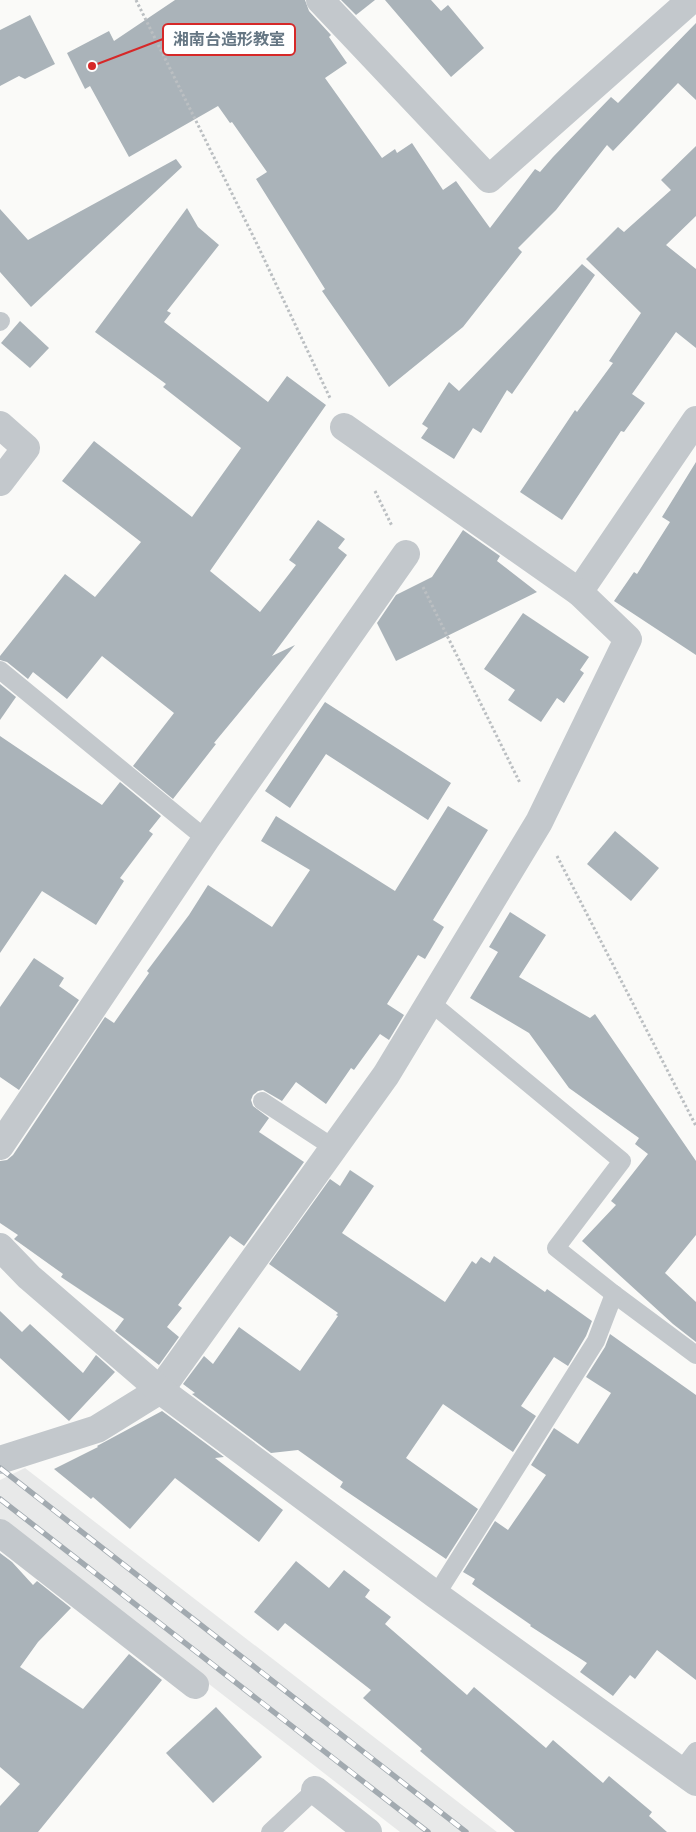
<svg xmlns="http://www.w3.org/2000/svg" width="696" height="1832" viewBox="0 0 696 1832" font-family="Quicksand,'Noto Sans JP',sans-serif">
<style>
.built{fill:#e8e9e9}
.building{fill:#aab3b9}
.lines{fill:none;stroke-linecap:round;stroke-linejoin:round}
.path{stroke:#bbbfc2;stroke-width:3;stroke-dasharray:2.5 2.5;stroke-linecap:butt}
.service{stroke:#c3c8cc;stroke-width:18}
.minor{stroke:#c3c8cc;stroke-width:28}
.tertiary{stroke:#c3c8cc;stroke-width:28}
.rail-casing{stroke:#a2aab0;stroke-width:5.5}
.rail{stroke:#fff;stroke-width:4;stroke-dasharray:11;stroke-linecap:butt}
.leader{fill:none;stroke:#d62828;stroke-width:2}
.callout-dot{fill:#d62828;stroke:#fff;stroke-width:2}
.callout{fill:#fff;stroke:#d62828;stroke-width:2}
.callout-label{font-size:16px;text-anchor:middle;font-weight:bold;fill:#657683}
</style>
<rect width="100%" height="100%" fill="#fafaf8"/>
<polygon class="built" points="25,1468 497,1832 400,1832 0,1522 0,1480"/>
<g class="building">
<polygon points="175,0 305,0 309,11 331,35 329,37 347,63 325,78 382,158 395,149 397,153 412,143 443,190 456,181 490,228 535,169 540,172 553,157 611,97 618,103 696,23 696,100 678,83 613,151 607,145 556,210 518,248 522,252 463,327 389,387 322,291 325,289 256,179 267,172 232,122 230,123 218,106 129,157 90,86 85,89 67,53 109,31 114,41"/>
<polygon points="341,0 375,0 356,15"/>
<polygon points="385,0 431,0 441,11 448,5 484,48 451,77"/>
<polygon points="30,15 55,64 25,79 19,76 0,86 0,30"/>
<polygon points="696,146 696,216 666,245 696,269 696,348 676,332 632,394 645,403 624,432 621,431 562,520 520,492 575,410 577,412 613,363 609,361 641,313 586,259 618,227 624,232 671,190 661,180"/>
<polygon points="176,159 182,167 31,307 0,272 0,209 28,240"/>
<polygon points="187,208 198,227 219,245 167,311 171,313 164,322 268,402 287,376 326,405 210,571 260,612 296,565 289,560 318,520 345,539 338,548 347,555 272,656 295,645 214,743 216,744 173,799 133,766 174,713 102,656 67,699 33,672 28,679 7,662 0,660 0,656 65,574 95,597 141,542 62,481 94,441 192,517 241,448 163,387 166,384 95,332"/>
<polygon points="582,264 595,275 512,394 507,390 481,433 473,428 454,459 421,438 428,428 422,424 449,382 459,391"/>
<polygon points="20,321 49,348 30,368 1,343"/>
<polygon points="696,462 696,655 614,601 634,572 637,574 670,522 662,517"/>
<polygon points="463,530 500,556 497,561 537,592 396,661 377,623 396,595 432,577"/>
<polygon points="523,613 589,657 580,670 584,673 564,703 557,698 541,722 508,700 515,690 484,669"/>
<polygon points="0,684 16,697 0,720"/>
<polygon points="325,702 451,783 428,820 326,754 290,808 265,791"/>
<polygon points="0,736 102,805 120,782 161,816 149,831 153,834 120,878 124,881 96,925 42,891 0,953"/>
<polygon points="448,806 488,830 433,920 444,927 425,959 418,955 387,1004 404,1015 389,1040 380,1034 354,1070 351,1068 326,1104 296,1082 282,1101 263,1090 258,1091 253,1095 251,1100 253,1106 269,1118 259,1132 304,1162 244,1246 230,1236 178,1305 182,1308 167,1327 179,1337 159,1365 115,1331 124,1319 61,1277 63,1274 14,1239 18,1235 0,1223 0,1161 7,1160 13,1155 105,1017 114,1023 149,973 147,971 189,915 208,885 272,927 310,870 261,841 276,816 395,891"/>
<polygon points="615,831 659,868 631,901 587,864"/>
<polygon points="510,912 546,935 519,977 590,1018 595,1014 696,1161 696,1235 665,1273 696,1302 696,1342 673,1324 582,1241 616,1205 611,1201 648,1154 635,1144 639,1138 569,1088 529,1033 470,998 498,952 489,947"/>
<polygon points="34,958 64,978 59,986 79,1000 19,1090 0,1077 0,1007"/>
<polygon points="350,1170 374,1186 342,1233 445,1302 472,1261 476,1264 481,1257 490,1263 494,1256 545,1292 547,1289 592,1321 586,1336 568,1366 554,1357 521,1406 536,1416 513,1452 443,1404 406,1458 478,1509 446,1559 340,1487 343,1482 298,1450 271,1453 192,1394 195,1393 183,1384 204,1356 213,1364 239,1327 300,1371 338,1316 336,1315 338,1313 269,1264 330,1179 340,1186"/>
<polygon points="0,1311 22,1332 30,1324 83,1373 96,1355 115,1372 69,1421 0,1358"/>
<polygon points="610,1334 696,1395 696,1680 657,1650 635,1679 630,1675 613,1696 580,1672 587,1663 530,1626 531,1625 472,1584 475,1579 463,1572 495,1521 508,1530 546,1475 531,1465 554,1428 578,1444 611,1393 586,1377 605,1347"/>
<polygon points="162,1411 224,1457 215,1458 283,1510 259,1542 175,1478 130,1529 93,1497 91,1499 54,1469 98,1447 97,1446"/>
<polygon points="0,1553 12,1562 33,1585 37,1581 71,1608 38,1642 20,1667 83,1709 129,1654 162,1680 38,1832 0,1832 0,1806 20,1784 0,1767"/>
<polygon points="296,1561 329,1588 344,1570 370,1590 365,1597 391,1617 385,1624 467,1695 474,1687 546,1748 553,1740 603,1783 609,1776 652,1812 649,1816 667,1832 515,1832 420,1751 422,1749 363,1698 371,1690 285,1623 278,1631 254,1612"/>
<polygon points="216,1707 262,1757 213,1803 166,1753"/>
</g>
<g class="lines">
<g class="path">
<polyline points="136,0 256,242 330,398"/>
<polyline points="375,491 392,526"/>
<polyline points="423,587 520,783"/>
<polyline points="557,856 696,1126"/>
</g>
<g class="service">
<polyline points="0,322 1,321"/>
<polyline points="0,670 206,839"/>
<polyline points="430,1002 622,1161 556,1248 614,1294 696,1355"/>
<polyline points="262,1101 334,1148"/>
<polyline points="436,1595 596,1341 614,1294"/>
<polyline points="681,1771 696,1751"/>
<polyline points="270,1832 315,1790"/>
</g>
<g class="minor">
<polyline points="320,0 489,179 691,0"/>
<polyline points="0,425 26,448 0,482"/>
<polyline points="344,427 579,592 696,420"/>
<polyline points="0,1146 206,839 406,554"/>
<polyline points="0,1460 97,1429 160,1390 386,1075 539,822 628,639 579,592"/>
<polyline points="0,1533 195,1685"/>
<polyline points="315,1790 368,1832"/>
</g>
<polyline class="tertiary" points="0,1247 29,1277 160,1390 436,1595 696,1782"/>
<defs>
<g id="rail">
<polyline points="0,1468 466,1832"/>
<polyline points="0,1499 428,1832"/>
</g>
</defs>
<use href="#rail" class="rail-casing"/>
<use href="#rail" class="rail"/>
</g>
<path class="leader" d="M92 66L163 39"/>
<circle class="callout-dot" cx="92" cy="66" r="5"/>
<rect class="callout" x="163" y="24" width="132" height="31" rx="5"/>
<g class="callout-label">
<text x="229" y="45">湘南台造形教室</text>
</g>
</svg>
